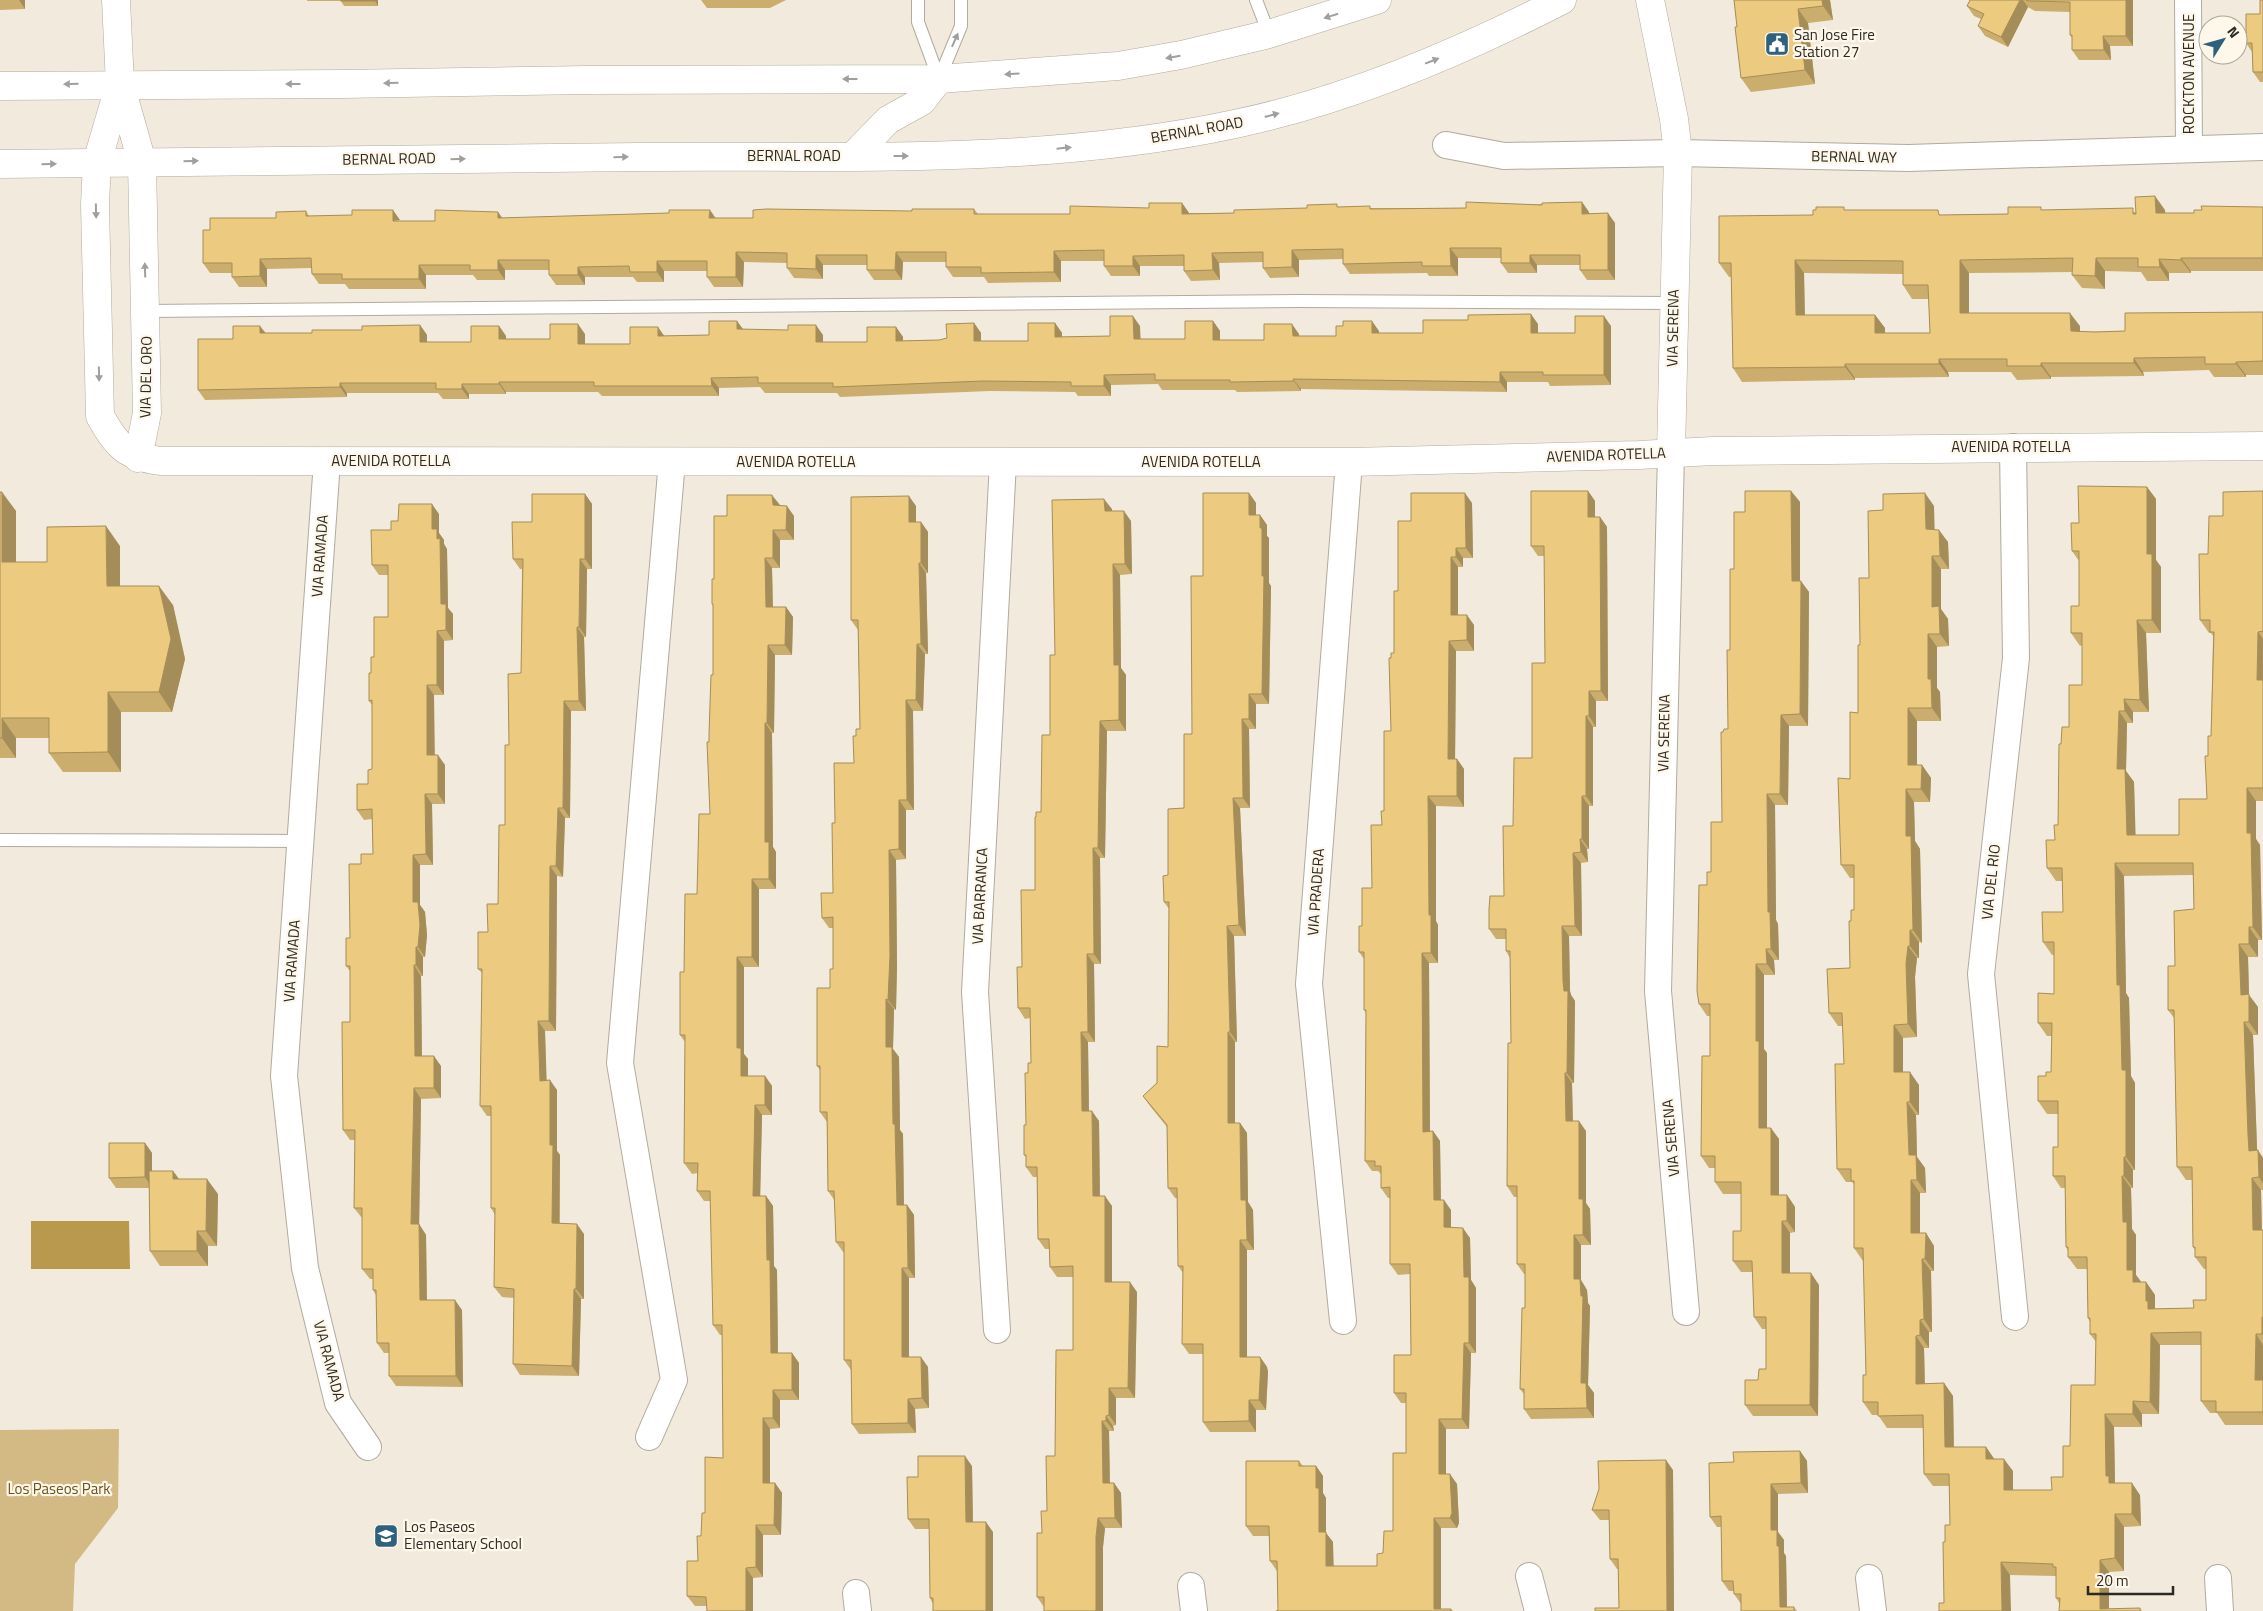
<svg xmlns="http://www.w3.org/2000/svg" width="2263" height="1611" viewBox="0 0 2263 1611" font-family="'Titillium Web',sans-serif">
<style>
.green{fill:#d3ba85}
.water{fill:#b9994e}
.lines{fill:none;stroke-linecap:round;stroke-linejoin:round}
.service-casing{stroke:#b1aa9d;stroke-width:14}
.minor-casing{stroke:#b1aa9d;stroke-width:28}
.tertiary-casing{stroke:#b1aa9d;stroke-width:29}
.secondary-casing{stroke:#b1aa9d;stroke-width:29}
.service{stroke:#fff;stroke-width:12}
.minor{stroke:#fff;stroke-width:26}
.tertiary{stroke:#fff;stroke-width:28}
.secondary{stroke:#fff;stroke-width:28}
.wall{fill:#cbae6d;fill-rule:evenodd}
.shaded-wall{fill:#a58d59}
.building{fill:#ecca7f;stroke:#a58d59;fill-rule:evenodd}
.oneway{fill:#a09f9c}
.labels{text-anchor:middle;stroke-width:4.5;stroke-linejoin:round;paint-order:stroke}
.poi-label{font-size:15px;fill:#2b2923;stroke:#fff8ea;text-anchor:start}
.street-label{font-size:15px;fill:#2b2923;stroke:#fff8ea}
.park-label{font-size:15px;fill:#6a531b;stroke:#fff8ea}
</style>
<rect width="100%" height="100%" fill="#f2ebdd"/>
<polygon class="green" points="119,1429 118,1508 75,1564 73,1611 0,1611 0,1430"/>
<polygon class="water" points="31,1221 129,1221 130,1269 31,1269"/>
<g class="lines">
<defs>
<g id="service">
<polyline points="918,0 918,22 939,79"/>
<polyline points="1256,0 1269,34"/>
<polyline points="939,79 961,26 961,0"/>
<polyline points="146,311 1299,301 1674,303"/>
<polyline points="0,840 300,841"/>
</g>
<g id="minor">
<polyline points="2188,0 2189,149"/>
<polyline points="1446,145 1504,156 1678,153 1908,158 2263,147"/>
<polyline points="2013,447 2016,658 1981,974 2015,1317"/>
<polyline points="1671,453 1658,991 1686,1312"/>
<polyline points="327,461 284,1076 305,1268 338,1403 368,1447"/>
<polyline points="1343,1321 1309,984 1349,462"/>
<polyline points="997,1330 975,992 1003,462"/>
<polyline points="649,1437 674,1380 620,1063 672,461"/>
<polyline points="1529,1576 1538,1611"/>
<polyline points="1869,1578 1873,1611"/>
<polyline points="2218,1578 2220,1611"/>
<polyline points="1191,1586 1194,1611"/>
<polyline points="856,1593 858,1611"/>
</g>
<g id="tertiary">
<polyline points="116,0 120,84 142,162 147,413 138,458"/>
<polyline points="1650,0 1674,119 1678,153 1671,453"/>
<path d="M120,84L97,162L95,205L100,416C117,446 125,456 160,461L1349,462L1639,455L1713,451L2263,446"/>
</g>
<g id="secondary">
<polyline points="0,86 342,84 587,80 939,79 1118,66 1181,55 1269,34 1377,0"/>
<polyline points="853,156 888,120 922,101 939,79"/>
<path d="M0,164C213,161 426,159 638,157C837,155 1039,166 1235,124C1349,100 1459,53 1562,0"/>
</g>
</defs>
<use href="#service" class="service-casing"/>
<use href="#minor" class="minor-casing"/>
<use href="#tertiary" class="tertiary-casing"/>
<use href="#secondary" class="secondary-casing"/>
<use href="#service" class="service"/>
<use href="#minor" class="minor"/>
<use href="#tertiary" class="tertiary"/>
<use href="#secondary" class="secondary"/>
</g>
<g class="wall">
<polygon points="0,0 25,0 25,9 0,10"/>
<polygon points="307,0 378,0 378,6 344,6 341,1 307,1"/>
<polygon points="701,0 786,0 770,8 707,8"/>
<polygon points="1734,0 1830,0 1833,20 1808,23 1815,84 1751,92 1741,78 1737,27"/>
<polygon points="1970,0 2133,0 2133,46 2110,46 2111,60 2079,60 2072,50 2072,38 2070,35 2070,12 2035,11 2028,7 2008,47 1985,36 1978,26 1981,19 1974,16 1967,6"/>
<polygon points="2263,0 2263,82 2260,82 2253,72 2252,52 2246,43 2260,14"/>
<polygon points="1582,202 1589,213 1615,223 1615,280 1587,280 1580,270 1580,265 1537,265 1537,273 1508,273 1501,263 1501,258 1458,258 1458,276 1429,276 1427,273 1350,274 1343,264 1343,259 1299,260 1299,277 1270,278 1263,268 1263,262 1219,263 1220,280 1191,281 1184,271 1184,266 1140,266 1140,276 1111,276 1104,266 1104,261 1061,261 1061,282 988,283 984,277 953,277 946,267 946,262 903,262 902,280 874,280 867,270 867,265 823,265 823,279 794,278 787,268 787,263 744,262 743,287 714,287 707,277 707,271 664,271 664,282 637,282 633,277 585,277 585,285 556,285 549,275 549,270 505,270 505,280 477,280 473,275 426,275 426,289 349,289 345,284 319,284 312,274 312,268 267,269 267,287 239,287 232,277 232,273 210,273 203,263 210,230 276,218 306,211 309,216 400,221 435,221 498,212 502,218 753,218 974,209 978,214 1070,214 1149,208 1182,203 1189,213 1234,213 1339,207 1372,208 1466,208"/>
<path d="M2263,207V271H2191V273H2169V281H2147L2141,272L2105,271V289L2082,288L2072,275L2073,272L1969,273V313L2080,326V332L2125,331L2263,312V375H2246V377H2214L2209,370L2143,372L2144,376L2051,377V379L2017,380L2011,372H1948L1949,377L1855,378V380L1742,382L1733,368L1731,277H1729L1719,263L1813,215L1846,210L1942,215L2008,214L2043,210L2136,212L2165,210V213H2194ZM1804,273L1903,274V285L1912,299H1929L1930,333H1885V328L1875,315H1805Z"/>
<polygon points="737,321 743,329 823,335 823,342 867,342 896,327 903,337 903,341 939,340 947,338 974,323 981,333 981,341 1028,341 1055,323 1062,333 1062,337 1110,336 1140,326 1140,339 1185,339 1213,321 1220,331 1220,340 1264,340 1299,334 1299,336 1336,336 1379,331 1379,333 1423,333 1538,324 1538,333 1575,333 1611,326 1611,385 1550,386 1548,382 1507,382 1507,392 1301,389 1301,391 1237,392 1235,390 1162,390 1158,384 1111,385 1111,396 1078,396 1075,392 990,391 840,397 837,393 765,393 760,387 719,388 719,396 602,396 598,392 506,392 506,394 469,394 469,399 443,399 438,393 347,393 347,397 205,400 198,390 265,333 312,333 362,330 420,325 427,335 427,342 471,342 499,326 506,336 506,339 550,339 585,334 585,344 630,344 664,336 709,335"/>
<path d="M2147,487L2156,499V560L2161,567V633H2146L2149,712H2133V723H2127L2126,771L2134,782L2135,835H2179L2207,799L2208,756L2211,736L2213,636L2211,633H2209L2200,620L2208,554L2223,516L2263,491V801H2256V839L2260,845L2262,940H2258V957H2248L2249,995L2258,1007V1035H2253L2257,1148V1150L2263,1158V1190H2261L2262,1230H2263V1425H2225L2217,1413H2210L2201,1401V1345H2160L2159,1414H2142V1427H2114L2115,1483L2140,1495L2141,1526L2124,1527V1571L2109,1572V1609L2140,1608L2142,1611H2059V1603L2056,1598V1576L2010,1575L1944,1603L1945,1542L1950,1525L1949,1486H1933L1924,1474L1923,1428H1887L1878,1415H1872L1863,1402L1866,1375L1864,1261H1863L1854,1248V1184L1852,1182H1846L1837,1169L1844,1064L1843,1026H1838L1829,1013L1850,968L1851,921L1854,910V878H1850L1841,865L1850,779L1858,713L1860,645L1869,578L1883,510L1934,506V530L1948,542L1949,569H1941V609L1948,619L1949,646L1937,647V688L1940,692L1941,721H1917V765H1922L1931,778L1930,802H1914L1915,841L1920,849L1922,943L1919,942V958H1917L1915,977L1917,1037L1903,1038V1072L1919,1085V1115H1916L1917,1157L1925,1168L1926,1193H1920V1233H1926L1934,1246V1271H1931L1932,1332H1929V1348H1924L1925,1384L1944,1383L1953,1396L1954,1447H1986L1994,1459L2013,1471V1490H2052L2063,1477L2070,1446L2095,1385L2096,1342L2090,1334V1322L2088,1318L2087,1269H2077L2068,1257V1251L2066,1247L2065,1188H2061L2053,1176L2058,1147V1114H2047L2038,1101L2046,1076L2051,1072L2052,1036H2047L2038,1023L2054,994V955H2052L2043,942L2063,912V881H2056L2047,868L2055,840L2058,825L2061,744L2069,727L2082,685V645L2080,646L2071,633L2079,606V561L2072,551L2079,523ZM2193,875L2194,909L2175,966L2168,1010L2174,1018L2177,1167L2186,1180H2192L2193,1247L2195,1250V1257L2204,1269H2206V1300L2194,1308L2155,1309V1295L2146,1282H2141L2136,1275V1235L2132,1229L2131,1188H2133V1170H2135V1083L2131,1076L2129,998L2126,993L2124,876Z"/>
<polygon points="1588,491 1595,501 1595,517 1600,517 1607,527 1608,701 1596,701 1596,727 1593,727 1593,806 1589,806 1589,849 1587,849 1588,862 1581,863 1582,936 1569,936 1570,991 1571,995 1575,1001 1574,1083 1572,1083 1573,1121 1586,1131 1586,1203 1590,1209 1591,1245 1581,1245 1581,1280 1587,1290 1588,1303 1590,1306 1588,1385 1594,1393 1594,1418 1531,1419 1524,1409 1524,1394 1520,1389 1525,1308 1525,1274 1524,1274 1517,1264 1517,1197 1514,1197 1507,1186 1511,1043 1510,958 1506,951 1506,939 1496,939 1489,929 1504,896 1513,826 1532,758 1545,663 1544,556 1538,556 1531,546"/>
<polygon points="1791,491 1800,502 1800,581 1809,592 1808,726 1789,726 1788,805 1775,805 1776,920 1778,924 1779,960 1774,960 1775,975 1764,975 1764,1049 1767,1053 1767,1128 1779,1139 1779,1195 1787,1195 1795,1207 1795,1232 1790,1233 1790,1273 1819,1285 1818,1416 1753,1416 1745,1405 1758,1380 1766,1369 1766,1329 1762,1329 1754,1317 1753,1272 1741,1272 1733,1261 1741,1231 1741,1194 1723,1194 1715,1182 1715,1168 1709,1168 1701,1156 1710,1056 1710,1016 1707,1016 1699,1004 1707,885 1711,872 1722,822 1723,732 1728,729 1730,650 1734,569 1745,512"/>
<polygon points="0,492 16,511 16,562 47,562 120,546 120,586 173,605 185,659 172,712 121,712 121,772 63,772 49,753 49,738 16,738 16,758 0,758"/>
<polygon points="1249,493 1256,503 1256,515 1260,515 1267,525 1267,536 1269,538 1269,583 1271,586 1269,704 1256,704 1256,729 1249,729 1250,808 1240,808 1246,936 1234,936 1237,1042 1235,1042 1235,1123 1240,1123 1247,1133 1248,1202 1253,1210 1254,1250 1247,1250 1247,1357 1260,1357 1267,1367 1268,1372 1266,1410 1256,1410 1256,1432 1210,1432 1203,1422 1203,1354 1189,1354 1182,1344 1183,1273 1178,1266 1178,1198 1175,1198 1168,1188 1167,1127 1150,1106 1143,1096 1157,1083 1168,1047 1169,909 1164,902 1168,875 1184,808 1192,734 1203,576"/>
<polygon points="585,494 592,504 592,569 587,569 586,637 584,637 586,711 571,711 570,818 565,818 563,877 557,876 556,1031 545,1031 546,1080 557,1090 557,1151 560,1155 560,1223 584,1234 584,1299 581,1299 579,1376 520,1375 513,1364 514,1298 502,1297 494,1287 495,1215 491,1208 491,1116 487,1116 480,1106 482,973 478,969 488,932 498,904 505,825 509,745 521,673 522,569 520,569 513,559 532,522"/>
<polygon points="1472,503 1473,558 1463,558 1463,567 1458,567 1458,615 1474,625 1474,651 1456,651 1455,759 1457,759 1464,769 1464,807 1436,806 1436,921 1438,925 1438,963 1429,963 1430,1131 1433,1131 1440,1141 1441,1200 1451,1210 1451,1227 1470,1238 1471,1280 1476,1288 1476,1353 1471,1353 1469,1429 1446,1429 1446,1474 1457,1484 1459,1523 1457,1528 1441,1528 1441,1609 1451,1609 1453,1611 1276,1611 1278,1610 1277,1571 1270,1561 1269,1536 1253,1536 1246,1526 1299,1461 1303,1466 1316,1466 1323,1476 1323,1493 1326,1498 1326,1533 1333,1542 1333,1566 1377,1566 1383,1553 1393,1531 1406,1453 1406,1403 1401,1403 1394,1393 1411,1355 1410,1274 1398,1275 1390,1264 1390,1198 1388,1198 1381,1188 1381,1174 1378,1171 1372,1171 1365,1161 1366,1013 1364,1010 1364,959 1359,952 1362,926 1372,888 1384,811 1391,731 1391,658 1394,653 1398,591 1411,521"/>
<polygon points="780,505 794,516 794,540 780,540 780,568 772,568 773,607 786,607 793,617 792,655 775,655 774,733 772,733 773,847 776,852 776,889 759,889 759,967 744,967 744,1054 748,1059 748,1076 765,1076 772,1086 772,1115 762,1115 760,1196 766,1196 773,1206 774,1266 777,1270 778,1353 792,1353 799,1363 799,1400 780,1400 780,1428 770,1429 770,1483 775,1483 782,1493 781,1535 763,1535 763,1577 753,1578 707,1606 695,1606 687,1596 698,1561 705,1513 723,1458 722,1335 720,1335 713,1325 711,1201 704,1201 697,1191 698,1173 692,1174 684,1163 685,1042 680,1035 684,972 710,814 713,675 713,606 712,604 714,579 727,516"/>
<polygon points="916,506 916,522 921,522 928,532 928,573 926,573 928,654 925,654 923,711 913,711 914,810 906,810 906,859 896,860 897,966 896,1010 894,1009 893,1049 899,1057 900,1130 903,1134 904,1205 907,1205 914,1215 915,1278 909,1278 909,1357 928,1367 929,1408 915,1409 916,1433 859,1434 852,1424 851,1370 844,1360 844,1252 843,1252 836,1242 835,1201 828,1191 827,1122 820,1112 820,1070 817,1066 833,969 833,928 829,928 822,918 833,893 835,823 854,763 856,736 860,729 858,630 851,620"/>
<polygon points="1112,509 1112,511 1131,521 1132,574 1120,575 1121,668 1126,675 1126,731 1107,731 1105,858 1100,858 1101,964 1094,964 1095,1042 1088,1042 1089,1111 1099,1121 1100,1196 1112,1206 1112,1282 1137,1292 1135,1398 1116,1398 1116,1425 1113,1426 1114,1431 1109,1431 1110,1483 1114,1483 1121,1493 1122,1528 1105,1528 1103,1547 1044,1607 1037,1597 1042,1533 1047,1511 1055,1456 1073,1350 1073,1277 1057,1277 1050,1267 1049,1249 1045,1249 1038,1239 1037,1177 1033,1177 1026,1167 1026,1157 1024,1155 1026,1125 1028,1073 1031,1063 1030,1018 1025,1019 1018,1008 1022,967 1035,890 1036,817 1041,812 1050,735 1055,655"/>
<polygon points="439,514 439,533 444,540 444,544 447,549 448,608 453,614 453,640 444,641 444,695 434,695 434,755 445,765 445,804 432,804 433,865 420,865 420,905 425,912 427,935 425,957 423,957 423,976 421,976 422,1056 441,1066 441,1098 421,1099 419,1224 426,1235 427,1300 462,1310 463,1387 396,1386 389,1376 389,1353 384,1353 377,1343 376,1295 373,1290 373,1279 370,1279 362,1269 362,1218 354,1208 355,1140 350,1140 343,1130 350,1022 350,971 346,966 361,864 373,854 372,819 364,820 357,810 368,784 372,769 372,705 369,701 371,673 374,657 388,617 388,575 379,575 372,565 391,530 398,521"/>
<polygon points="145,1143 152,1153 152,1171 173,1171 179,1179 218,1194 217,1246 208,1246 208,1266 160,1266 150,1251 149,1188 116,1188 109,1178"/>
<polygon points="1800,1451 1807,1461 1808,1493 1778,1494 1778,1532 1784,1540 1784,1553 1786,1556 1787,1607 1794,1607 1797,1611 1741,1611 1741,1604 1734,1594 1734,1591 1729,1591 1722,1581 1721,1527 1717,1527 1710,1517 1734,1462"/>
<polygon points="972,1466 973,1522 993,1532 933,1604 930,1598 929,1529 915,1529 908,1519 918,1477"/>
<polygon points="1673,1470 1674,1611 1619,1608 1618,1569 1617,1569 1610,1559 1609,1520 1600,1520 1592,1510"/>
</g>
<g class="shaded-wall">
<polygon points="19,0 25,0 25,9"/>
<polygon points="375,0 378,0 378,6 375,1"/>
<polygon points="1822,0 1830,0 1833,20 1823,6"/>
<polygon points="2020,0 2023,0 2028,7 2008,47 2001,37"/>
<polygon points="2126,0 2133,0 2133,46 2126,36"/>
<polygon points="1798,9 1808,23 1815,84 1805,70"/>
<polygon points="2103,36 2110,46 2111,60 2104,50"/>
<polygon points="2155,196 2165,210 2166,227 2156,213"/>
<polygon points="1582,202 1589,212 1589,224 1582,214"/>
<polygon points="1182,203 1189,213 1189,224 1182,214"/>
<polygon points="393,210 400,220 393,221"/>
<polygon points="710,210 717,220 709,218"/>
<polygon points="498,212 505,222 498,218"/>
<polygon points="1608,213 1615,223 1615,280 1608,270"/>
<polygon points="1450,248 1458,258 1458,276 1451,266"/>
<polygon points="1292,250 1299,260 1299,277 1292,267"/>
<polygon points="1054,251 1061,261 1061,282 1054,272"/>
<polygon points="736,252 744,262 743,287 736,277"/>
<polygon points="896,252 903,262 902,280 895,270"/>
<polygon points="1212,253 1219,263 1220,280 1213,270"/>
<polygon points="816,255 823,265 823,279 816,269"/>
<polygon points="1530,255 1537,265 1537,273 1530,263"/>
<polygon points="1133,256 1140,266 1140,276 1133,266"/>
<polygon points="2096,258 2105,271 2105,289 2095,276"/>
<polygon points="2181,258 2191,271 2191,273 2181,260"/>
<polygon points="260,259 267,269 267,287 260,276"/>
<polygon points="2159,259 2169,273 2169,281 2160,267"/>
<polygon points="498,260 505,270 505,280 498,270"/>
<polygon points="1795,260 1804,273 1805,328 1796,315"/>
<polygon points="1960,260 1969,273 1969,327 1960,313"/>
<polygon points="657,261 664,271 664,282 657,272"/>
<polygon points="419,265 426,275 426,289 419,279"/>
<polygon points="578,267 585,277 585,285 578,275"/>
<polygon points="2070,313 2080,326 2080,345 2071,331"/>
<polygon points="1531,314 1538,324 1538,343 1531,333"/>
<polygon points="1875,315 1885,328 1885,346 1875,333"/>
<polygon points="1133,316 1140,326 1141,349 1134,339"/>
<polygon points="1604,316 1611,326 1611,385 1604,375"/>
<polygon points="737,321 744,331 737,329"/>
<polygon points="1213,321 1220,331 1220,350 1213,340"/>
<polygon points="1372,321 1379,331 1379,343 1372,333"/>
<polygon points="974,323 981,333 981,351 974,341"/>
<polygon points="1055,323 1062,333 1062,347 1055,337"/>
<polygon points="578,324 585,334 585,354 578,344"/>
<polygon points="1292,324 1299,334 1300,346 1293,336"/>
<polygon points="420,325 427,335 427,352 420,342"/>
<polygon points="816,325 823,335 823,352 816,342"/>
<polygon points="260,326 268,336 260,333"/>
<polygon points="499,326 506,336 506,349 499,339"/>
<polygon points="658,327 665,337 658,336"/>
<polygon points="896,327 903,337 903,351 896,341"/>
<polygon points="2134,358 2143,372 2144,376 2134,363"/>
<polygon points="1939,359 1948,372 1949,377 1939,364"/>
<polygon points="2236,362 2246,375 2246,377 2236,364"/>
<polygon points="2041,363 2051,377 2051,379 2041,366"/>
<polygon points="1845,364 1855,378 1855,380 1845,367"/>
<polygon points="1500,372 1507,382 1507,392 1500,382"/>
<polygon points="1104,375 1111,385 1111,396 1104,386"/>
<polygon points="711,378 719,388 719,396 712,386"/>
<polygon points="1293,379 1301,389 1301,391 1294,381"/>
<polygon points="499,382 506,392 506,394 499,384"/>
<polygon points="340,383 347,393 347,397 340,387"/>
<polygon points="462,384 469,394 469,399 462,389"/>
<polygon points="2147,487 2156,499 2156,560 2161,567 2161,633 2152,620 2147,554"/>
<polygon points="1588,491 1595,501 1595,527 1588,517"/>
<polygon points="1791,491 1800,502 1800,592 1792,581"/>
<polygon points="2,492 16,511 16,582 2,562"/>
<polygon points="1249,493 1256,503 1256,525 1249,515"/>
<polygon points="1465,493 1472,503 1473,558 1466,548"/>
<polygon points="1925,493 1934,506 1935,542 1926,529"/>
<polygon points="585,494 592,504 592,569 585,559"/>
<polygon points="772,495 780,505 780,515 773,505"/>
<polygon points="909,496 916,506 916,532 909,522"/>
<polygon points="1104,499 1112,509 1112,522 1105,511"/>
<polygon points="432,504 439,514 439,533 444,540 444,544 447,549 448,608 453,614 453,640 446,630 441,604 432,529"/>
<polygon points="787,506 794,516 794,540 786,530"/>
<polygon points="1124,511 1131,521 1132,574 1125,564"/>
<polygon points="1260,515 1267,525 1267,536 1269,538 1269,583 1271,586 1269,704 1262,694 1262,576"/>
<polygon points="1600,517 1607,527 1608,701 1601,691"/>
<polygon points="921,522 928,532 928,573 921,563"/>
<polygon points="106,526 120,546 120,605 107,586"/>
<polygon points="773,530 780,540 780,568 773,558"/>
<polygon points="1939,530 1948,542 1949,569 1940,556"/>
<polygon points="1456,548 1463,558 1463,567 1456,557"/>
<polygon points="1932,556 1941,569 1941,609 1948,619 1949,646 1940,634 1932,607"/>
<polygon points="1451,557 1458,567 1458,625 1451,615"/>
<polygon points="765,558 772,568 773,617 766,607"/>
<polygon points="580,559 587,569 586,637 579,627"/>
<polygon points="919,563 926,573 928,654 921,644"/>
<polygon points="1113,564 1120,575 1121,668 1126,675 1126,731 1119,720 1114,665"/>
<polygon points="1801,581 1809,592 1808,726 1800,714"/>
<polygon points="159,586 173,605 185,659 172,712 159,692"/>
<polygon points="786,607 793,617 792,655 785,645"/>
<polygon points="1467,615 1474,625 1474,651 1467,640"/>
<polygon points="2137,620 2146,633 2149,712 2140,700"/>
<polygon points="577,627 584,637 586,711 579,701"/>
<polygon points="437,631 444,641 444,695 437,685"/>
<polygon points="2258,632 2263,639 2263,689 2257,680"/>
<polygon points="1928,634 1937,647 1937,688 1940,692 1941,721 1932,708 1928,679"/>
<polygon points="1449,641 1456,651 1455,769 1448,759"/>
<polygon points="917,644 925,654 923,711 916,700"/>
<polygon points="768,645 775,655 774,733 767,723"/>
<polygon points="427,685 434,695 435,765 427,755"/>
<polygon points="1589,691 1596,701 1596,727 1589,716"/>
<polygon points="108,692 121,712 121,772 108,752"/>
<polygon points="1249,694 1256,704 1256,729 1249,719"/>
<polygon points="2124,699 2133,712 2133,723 2125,711"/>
<polygon points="906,700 913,711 914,810 907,800"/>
<polygon points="564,701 571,711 570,818 563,808"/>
<polygon points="1908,708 1917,721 1917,778 1908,765"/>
<polygon points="2119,711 2127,723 2126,771 2134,782 2136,848 2127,835 2117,769"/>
<polygon points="1781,715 1789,726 1788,805 1780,794"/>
<polygon points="1586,716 1593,727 1593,806 1586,796"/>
<polygon points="2,718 16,738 16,758 2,738"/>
<polygon points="1242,719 1249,729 1250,808 1243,798"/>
<polygon points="1100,721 1107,731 1105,858 1098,848"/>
<polygon points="765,723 772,733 773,847 776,852 776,889 769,879 765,842"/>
<polygon points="438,755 445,765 445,804 438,794"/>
<polygon points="1457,759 1464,769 1464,807 1457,796"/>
<polygon points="1922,765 1931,778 1930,802 1921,789"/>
<polygon points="2247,788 2256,801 2256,839 2260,845 2262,940 2253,927 2247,833"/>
<polygon points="1906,789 1914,802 1915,841 1920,849 1922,943 1913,930 1906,836"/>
<polygon points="425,794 432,804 433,865 426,854"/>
<polygon points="1767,794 1775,805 1776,920 1778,924 1779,960 1771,949 1768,912"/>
<polygon points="1428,796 1436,806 1436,921 1438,925 1438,963 1431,953 1429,915"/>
<polygon points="1582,796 1589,806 1589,849 1582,839"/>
<polygon points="1233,798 1240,808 1246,936 1239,925"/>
<polygon points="899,800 906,810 906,859 899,849"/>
<polygon points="558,808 565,818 563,877 556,866"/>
<polygon points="1580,839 1587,849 1588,862 1581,852"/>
<polygon points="1093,848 1100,858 1101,964 1094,954"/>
<polygon points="889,850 896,860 897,966 896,1010 888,1000"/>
<polygon points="1573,853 1581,863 1582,936 1575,926"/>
<polygon points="413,855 420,865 420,905 425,912 427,935 425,957 418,947 413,902"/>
<polygon points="2115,863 2124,876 2126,993 2129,998 2131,1076 2135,1083 2135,1170 2126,1157 2117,985"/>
<polygon points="550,866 557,876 556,1031 549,1021"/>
<polygon points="752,879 759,889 759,967 752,957"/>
<polygon points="1227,926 1234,936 1237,1042 1230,1032"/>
<polygon points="1562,926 1569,936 1570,991 1571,995 1575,1001 1574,1083 1567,1073 1564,991 1563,981"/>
<polygon points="2249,927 2258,940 2258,957 2249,944"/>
<polygon points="1910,930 1919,942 1919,958 1910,946"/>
<polygon points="2239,944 2248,957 2249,995 2258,1007 2258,1035 2249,1022 2241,995"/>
<polygon points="1908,946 1917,958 1915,977 1917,1037 1908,1024 1906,964"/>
<polygon points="416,947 423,957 423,976 416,965"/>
<polygon points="1766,949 1774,960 1775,975 1767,964"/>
<polygon points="1422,953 1429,963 1430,1142 1423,1132"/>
<polygon points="1087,954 1094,964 1095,1042 1088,1032"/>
<polygon points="737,957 744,967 744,1054 748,1059 748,1086 741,1076 737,1048"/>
<polygon points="1756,964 1764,975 1764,1049 1767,1053 1767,1139 1759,1128 1756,1041"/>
<polygon points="414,965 421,976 422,1066 415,1056"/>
<polygon points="886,999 894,1009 893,1049 899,1057 900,1130 903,1134 904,1215 897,1205 893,1124 886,1047"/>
<polygon points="538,1021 545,1031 547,1091 540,1081"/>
<polygon points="2244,1022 2253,1035 2257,1148 2258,1162 2258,1150 2263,1158 2263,1184 2259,1177 2249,1151 2248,1135"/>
<polygon points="1894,1025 1903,1038 1903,1085 1894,1072"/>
<polygon points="1081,1032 1088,1042 1089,1121 1082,1111"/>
<polygon points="1228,1032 1235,1042 1235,1133 1228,1123"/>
<polygon points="434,1056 441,1066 441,1098 434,1088"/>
<polygon points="1910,1072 1919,1085 1919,1115 1910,1102"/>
<polygon points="1565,1073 1572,1083 1573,1131 1566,1121"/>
<polygon points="765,1076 772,1086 772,1115 765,1105"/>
<polygon points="550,1080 557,1090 557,1151 560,1155 559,1233 552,1223 550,1145"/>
<polygon points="414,1088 421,1099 419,1235 411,1224"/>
<polygon points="1907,1102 1916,1115 1917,1157 1925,1168 1926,1193 1917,1180 1909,1155"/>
<polygon points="755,1105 762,1115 760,1206 753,1196"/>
<polygon points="1092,1111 1099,1121 1100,1206 1093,1196"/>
<polygon points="1579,1121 1586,1131 1586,1203 1590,1209 1591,1245 1583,1235 1579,1199"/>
<polygon points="1240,1123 1247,1133 1248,1202 1253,1210 1254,1250 1247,1240 1241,1200"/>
<polygon points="1771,1128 1779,1139 1779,1207 1771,1195"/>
<polygon points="1433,1131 1440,1141 1441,1210 1434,1200"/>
<polygon points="145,1143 152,1153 152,1188 145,1177"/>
<polygon points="2124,1157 2133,1170 2133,1188 2124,1176"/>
<polygon points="173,1171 184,1186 173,1179"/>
<polygon points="2122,1176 2131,1188 2132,1229 2136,1235 2136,1275 2142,1283 2133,1282 2127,1270 2123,1222"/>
<polygon points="2252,1178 2261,1190 2262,1243 2253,1230"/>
<polygon points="207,1179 218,1194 217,1246 206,1231"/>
<polygon points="1911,1180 1920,1193 1920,1246 1911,1233"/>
<polygon points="1787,1195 1795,1207 1795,1232 1787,1221"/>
<polygon points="766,1196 773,1206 774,1266 777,1270 778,1363 771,1353 767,1260"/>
<polygon points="1105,1196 1112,1206 1112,1292 1105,1282"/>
<polygon points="1444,1200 1451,1210 1451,1237 1444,1227"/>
<polygon points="907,1205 914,1215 915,1278 908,1268"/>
<polygon points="1782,1221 1790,1233 1790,1285 1782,1273"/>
<polygon points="419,1224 426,1235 427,1310 420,1300"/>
<polygon points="577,1224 584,1234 584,1299 576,1289"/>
<polygon points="1463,1228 1470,1238 1471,1280 1476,1288 1476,1353 1469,1343 1464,1277"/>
<polygon points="197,1231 208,1246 208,1266 197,1251"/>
<polygon points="1926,1233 1934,1246 1934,1271 1925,1259"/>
<polygon points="1574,1235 1581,1245 1581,1280 1587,1290 1588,1303 1590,1306 1588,1385 1594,1393 1594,1418 1587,1408 1581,1383 1581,1296 1574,1279"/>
<polygon points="1240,1240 1247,1250 1247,1367 1240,1357"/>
<polygon points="1922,1259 1931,1271 1932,1332 1924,1319"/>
<polygon points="902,1268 909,1278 909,1368 902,1357"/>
<polygon points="1811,1273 1819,1285 1818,1416 1810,1405"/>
<polygon points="1130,1282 1137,1292 1135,1398 1128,1388"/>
<polygon points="2146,1282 2155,1295 2155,1310 2148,1309 2146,1301"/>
<polygon points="574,1289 581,1299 579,1376 572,1366"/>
<polygon points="455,1300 462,1310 463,1387 456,1376"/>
<polygon points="2262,1317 2263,1319 2263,1335 2262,1334"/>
<polygon points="1920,1320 1929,1332 1929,1348 1920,1335"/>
<polygon points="2151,1333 2160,1345 2159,1414 2150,1402"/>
<polygon points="2256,1334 2263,1345 2263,1391 2255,1380"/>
<polygon points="1916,1336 1924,1348 1925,1397 1916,1384"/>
<polygon points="1464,1343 1471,1353 1469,1429 1462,1419"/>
<polygon points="792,1353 799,1363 799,1400 792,1390"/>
<polygon points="921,1357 928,1367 929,1408 922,1398"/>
<polygon points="1260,1357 1267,1367 1268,1372 1266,1410 1259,1400"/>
<polygon points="1944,1383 1953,1396 1954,1460 1945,1447"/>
<polygon points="1109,1388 1116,1398 1116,1425 1109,1415"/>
<polygon points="773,1390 780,1400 780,1428 773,1418"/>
<polygon points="908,1399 915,1409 916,1433 908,1423"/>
<polygon points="1249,1400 1256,1410 1256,1432 1249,1421"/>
<polygon points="2133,1401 2142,1414 2142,1427 2133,1414"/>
<polygon points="2105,1414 2114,1427 2115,1484 2109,1483 2106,1476"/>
<polygon points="1106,1416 1113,1426 1114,1431 1106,1421"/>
<polygon points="763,1418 770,1429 770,1493 763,1483"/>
<polygon points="1439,1419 1446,1429 1446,1484 1439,1474"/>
<polygon points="1102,1421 1109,1431 1110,1493 1103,1483"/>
<polygon points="1986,1447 1995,1460 1986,1459"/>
<polygon points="1800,1451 1807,1461 1808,1493 1801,1483"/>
<polygon points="965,1456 972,1466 973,1532 966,1522"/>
<polygon points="2004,1459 2013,1471 2013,1503 2004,1490"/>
<polygon points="1666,1460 1673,1470 1674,1611 1667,1611"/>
<polygon points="1316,1466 1323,1476 1323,1493 1326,1498 1326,1533 1333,1542 1334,1576 1326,1566 1319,1532 1316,1488"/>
<polygon points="1450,1474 1457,1484 1459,1523 1457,1528 1450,1518"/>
<polygon points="775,1483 782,1493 781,1535 774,1525"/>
<polygon points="1114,1483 1121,1493 1122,1528 1115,1518"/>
<polygon points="2132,1483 2140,1495 2141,1526 2132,1514"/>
<polygon points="1771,1484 1778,1494 1778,1532 1784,1540 1784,1553 1786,1556 1787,1611 1780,1607 1777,1546 1771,1530"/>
<polygon points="2115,1514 2124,1527 2124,1571 2115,1558"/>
<polygon points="1098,1518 1105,1528 1103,1547 1103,1611 1096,1611 1096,1537"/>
<polygon points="1434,1518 1441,1528 1441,1611 1434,1609"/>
<polygon points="986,1522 993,1532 993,1611 986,1611"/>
<polygon points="756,1525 763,1535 763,1577 756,1567"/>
<polygon points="2100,1560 2109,1572 2109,1611 2100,1609"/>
<polygon points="2001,1562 2010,1575 2011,1611 2002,1611"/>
<polygon points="746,1568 753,1578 753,1611 746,1611"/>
</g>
<g class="building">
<rect x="341" y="0" width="34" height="1"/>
<polygon points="1734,0 1822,0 1823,6 1798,9 1805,70 1741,78 1735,27 1737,27"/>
<polygon points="1970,0 2020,0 2001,37 1978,26 1984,14 1967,6"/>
<polygon points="2026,0 2126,0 2126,36 2103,36 2104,50 2072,50 2072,35 2070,35 2070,2 2028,1"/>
<polygon points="2260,0 2263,0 2263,72 2253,72 2252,43 2246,43 2246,14 2260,14"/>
<path d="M2155,196L2156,213H2194V210H2202L2201,206L2263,207V258H2181V260L2159,259L2160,267H2138V258H2096L2095,276L2072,275L2073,258L1960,260V313H2070L2071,331L2095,332L2125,331V313L2263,312V361L2236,362V364H2205V357L2134,358V363H2041V366H2007V359H1939V364H1845V367L1733,368L1731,263H1719V216L1813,215V210H1816V207H1844V210H1938L1939,215L2008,214V207H2041V210L2133,208V214H2136L2135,197ZM1795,260L1903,261V285H1928L1930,333H1875V315H1796Z"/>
<polygon points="1466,202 1542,205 1542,203 1582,202 1582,214 1608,213 1608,270 1580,270 1580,255 1530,255 1530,263 1501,263 1501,248 1450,248 1451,266 1422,266 1422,262 1343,264 1343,249 1292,250 1292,267 1263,268 1263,252 1212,253 1213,270 1184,271 1184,255 1133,256 1133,266 1104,266 1104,250 1054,251 1054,272 981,273 981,267 946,267 946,252 896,252 895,270 867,270 867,255 816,255 816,269 787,268 787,253 736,252 736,277 707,277 707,261 657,261 657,272 630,272 629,266 578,267 578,275 549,275 549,260 498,260 498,270 470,270 470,265 419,265 419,279 342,279 342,274 312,274 311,258 260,259 260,276 232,277 232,263 203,263 203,230 210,230 210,218 276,218 276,212 306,211 306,216 352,215 352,210 393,210 393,221 435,221 435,210 498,212 498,218 669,213 669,210 710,210 709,218 753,218 753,210 766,209 912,211 912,209 974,209 974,214 1070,214 1070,206 1149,208 1149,203 1182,203 1182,214 1234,213 1234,210 1307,208 1307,205 1337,204 1337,207 1370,206 1370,209 1466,208"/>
<polygon points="1531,314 1531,333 1575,333 1575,316 1604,316 1604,375 1543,375 1543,372 1500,372 1500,382 1293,379 1294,381 1230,382 1230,380 1155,380 1155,374 1104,375 1104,386 1071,386 1071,382 983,381 833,387 833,383 758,383 758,377 711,378 712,386 594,386 594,382 499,382 499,384 462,384 462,389 436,389 436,383 340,383 340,387 198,390 198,339 233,339 233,326 260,326 260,333 312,333 312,330 362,330 362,326 420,325 420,342 471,342 471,326 499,326 499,339 550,339 550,324 578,324 578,344 630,344 630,327 658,327 658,336 709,335 709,321 737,321 737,329 788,330 788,325 816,325 816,342 867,342 867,327 896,327 896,341 939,340 947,338 946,324 974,323 974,341 1028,341 1028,323 1055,323 1055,337 1110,336 1110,316 1133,316 1134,339 1185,339 1185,321 1213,321 1213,340 1264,340 1264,324 1292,324 1293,336 1336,336 1336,326 1343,326 1343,321 1372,321 1372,333 1423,333 1423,320 1468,320 1468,315"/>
<path d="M2078,486L2147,487V554H2152V620H2137L2140,700L2124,699L2125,711H2119L2117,769H2125L2127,835H2179V799H2207L2205,756H2208V736H2211L2214,632H2210V620H2200L2199,554H2208L2209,516H2223V492L2263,491V631L2258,632L2257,680H2263V788H2247V833H2251L2253,927H2249V944H2239L2241,995L2249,994V1022H2244L2248,1135L2249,1151L2258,1150L2259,1177L2252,1178L2253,1230H2263V1317H2262V1334H2256L2255,1380H2263V1412H2216V1401H2201V1332L2151,1333L2150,1402L2133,1401V1414H2105L2106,1476H2109V1483H2132V1514H2115V1558L2100,1560V1609L2140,1608V1611H2059L2060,1598H2056V1567H2053V1564L2001,1562L2002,1611H1939V1603H1944L1943,1542H1945V1525H1950L1949,1474H1924L1923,1415L1878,1416V1402H1863V1375H1866L1863,1248H1854V1181H1851V1169H1837L1835,1064H1844L1842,1013H1829L1827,969L1850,968L1849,921H1851V910H1854V865H1841L1838,778L1850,779V712L1858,713V645H1860L1859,578H1869L1868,511L1883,510V494L1925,493L1926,529L1939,530L1940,556H1932V607L1939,606L1940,634H1928V679H1931L1932,708H1908V765H1922L1921,789H1906V836H1911L1913,930H1910V946H1908L1906,964L1908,1024L1894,1025V1072H1910V1102H1907L1909,1155H1916L1917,1180H1911V1233H1926L1925,1259H1922L1924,1319L1920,1320V1335L1916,1336V1384L1944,1383L1945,1447H1986V1459H2004V1490H2052L2051,1477H2063V1446H2070L2071,1385H2095L2096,1334H2090V1318H2088L2087,1257H2068V1247H2066L2065,1176H2053V1147H2058V1101H2038V1076H2046V1072H2051L2052,1023H2038V993L2054,994V942H2043L2042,912H2063L2062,868H2047L2046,840H2055L2054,825H2058L2059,744H2061L2062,727H2069V685H2082V633H2071V606H2079V551H2072L2071,523H2079ZM2115,863H2193L2194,909L2174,911L2175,966H2168V1010H2174L2177,1167H2192L2193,1247H2195V1257H2206V1300H2193L2194,1308L2148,1309V1301H2146V1282H2133V1270H2127V1222H2123L2122,1176H2124V1157H2126V1070H2122L2120,985H2117Z"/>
<polygon points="1531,491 1588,491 1588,517 1600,517 1601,691 1589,691 1589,716 1586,716 1586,796 1582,796 1582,839 1580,839 1581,852 1573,853 1575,926 1562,926 1563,981 1564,991 1568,991 1567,1073 1565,1073 1566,1121 1579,1121 1579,1199 1583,1199 1583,1235 1574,1235 1574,1279 1580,1279 1581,1296 1583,1296 1581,1383 1586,1383 1587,1408 1524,1409 1524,1389 1520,1389 1522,1308 1525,1308 1525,1264 1517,1264 1517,1186 1507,1186 1508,1043 1511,1043 1510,951 1506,951 1506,929 1489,929 1489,909 1490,896 1504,896 1503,826 1513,826 1514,758 1532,758 1532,663 1545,663 1544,546 1531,546"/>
<polygon points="1745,491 1791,491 1792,581 1801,581 1800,714 1781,715 1780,794 1767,794 1768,912 1770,912 1771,949 1766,949 1767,964 1756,964 1756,1041 1759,1041 1759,1128 1771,1128 1771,1195 1787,1195 1787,1221 1782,1221 1782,1273 1811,1273 1810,1405 1745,1405 1745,1380 1758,1380 1759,1369 1766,1369 1766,1317 1754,1317 1752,1261 1733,1261 1733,1231 1741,1231 1741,1182 1715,1182 1715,1156 1701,1156 1702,1056 1710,1056 1710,1004 1699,1004 1697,991 1699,885 1707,885 1707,872 1711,872 1711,822 1722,822 1721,732 1723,732 1724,729 1728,729 1727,650 1730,650 1730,569 1734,569 1734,512 1745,512"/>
<polygon points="0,492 2,492 2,562 47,562 47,527 106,526 107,586 159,586 171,639 159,692 108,692 108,752 49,753 49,718 2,718 2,738 0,738"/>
<polygon points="1203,493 1249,493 1249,515 1260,515 1260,528 1262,528 1262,576 1264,576 1262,694 1249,694 1249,719 1242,719 1243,798 1233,798 1239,925 1227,926 1230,1032 1228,1032 1228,1123 1240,1123 1241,1200 1246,1200 1247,1240 1240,1240 1240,1357 1260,1357 1261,1362 1259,1400 1249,1400 1249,1421 1203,1422 1203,1344 1182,1344 1183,1266 1178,1266 1177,1188 1168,1188 1167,1125 1143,1096 1157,1083 1157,1046 1168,1047 1169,902 1164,902 1163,876 1168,875 1168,809 1184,808 1184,734 1192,734 1191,576 1203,576"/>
<polygon points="1411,493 1465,493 1466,548 1456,548 1456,557 1451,557 1451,615 1467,615 1467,640 1449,641 1448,759 1457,759 1457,796 1428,796 1429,915 1431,915 1431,953 1422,953 1423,1132 1433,1131 1434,1200 1444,1200 1444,1227 1463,1228 1464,1277 1469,1277 1469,1343 1464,1343 1462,1419 1439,1419 1439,1474 1450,1474 1452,1513 1450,1518 1434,1518 1434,1609 1451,1609 1451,1611 1276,1611 1278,1610 1277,1561 1270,1561 1269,1526 1246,1526 1246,1461 1299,1461 1299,1466 1316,1466 1316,1488 1319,1488 1319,1532 1326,1532 1326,1566 1377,1566 1377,1554 1383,1553 1384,1531 1393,1531 1393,1453 1406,1453 1406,1393 1394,1393 1394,1355 1411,1355 1410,1264 1390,1264 1390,1187 1381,1188 1381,1166 1375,1166 1375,1161 1365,1161 1366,1010 1364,1010 1364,952 1359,952 1359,926 1362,926 1362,888 1372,888 1371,825 1382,825 1381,811 1384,811 1384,731 1391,731 1389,658 1391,658 1391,653 1394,653 1394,591 1398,591 1398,521 1411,521"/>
<polygon points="532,494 585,494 585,559 580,559 579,627 577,627 579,701 564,701 563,808 558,808 556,866 550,866 549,1021 538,1021 540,1081 550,1080 550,1145 553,1145 552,1223 577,1224 576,1289 574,1289 572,1366 513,1364 514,1289 494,1287 495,1208 491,1208 491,1106 480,1106 482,969 478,969 478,932 488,932 487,904 498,904 499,825 505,825 505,745 509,745 508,674 521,673 523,559 513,559 512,522 532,522"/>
<polygon points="727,495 772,495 773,505 787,506 786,530 773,530 773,558 765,558 766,607 786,607 785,645 768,645 767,723 765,723 765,842 769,842 769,879 752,879 752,957 737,957 737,1048 741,1048 741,1076 765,1076 765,1105 755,1105 753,1196 766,1196 767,1260 770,1260 771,1353 792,1353 792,1390 773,1390 773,1418 763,1418 763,1483 775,1483 774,1525 756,1525 756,1567 746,1568 746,1611 707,1611 706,1597 687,1596 687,1561 698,1561 697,1536 701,1536 702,1513 705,1513 705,1457 723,1458 722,1325 713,1325 710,1191 697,1191 698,1163 684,1163 685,1035 680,1035 680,972 684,972 685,894 697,894 699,814 710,814 707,742 709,742 709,734 711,675 713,675 713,604 712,604 712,579 714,579 714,516 727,516"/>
<polygon points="909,496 909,522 921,522 921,563 919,563 921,644 917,644 916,700 906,700 907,800 899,800 899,849 889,850 890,956 888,1000 886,999 886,1047 892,1047 893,1124 895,1124 897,1205 907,1205 908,1268 902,1268 902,1357 921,1357 922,1398 908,1399 908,1423 852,1424 851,1360 844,1360 844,1242 836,1242 834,1191 828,1191 827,1112 820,1112 820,1066 817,1066 817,988 830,988 830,969 833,969 833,917 822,918 821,893 833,893 832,823 835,823 834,763 854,763 853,736 856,736 856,729 860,729 858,620 851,620 851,497"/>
<polygon points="1104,499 1105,511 1124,511 1125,564 1113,564 1114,665 1119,665 1119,720 1100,721 1098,848 1093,848 1094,954 1087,954 1088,1032 1081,1032 1082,1111 1092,1111 1093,1196 1105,1196 1105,1282 1130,1282 1128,1388 1109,1388 1109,1415 1106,1416 1106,1421 1102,1421 1103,1483 1114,1483 1115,1518 1098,1518 1096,1537 1096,1611 1044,1611 1044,1597 1037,1597 1037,1533 1042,1533 1041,1511 1047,1511 1046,1456 1055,1456 1056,1350 1073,1350 1073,1266 1050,1267 1049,1239 1038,1239 1037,1167 1026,1167 1026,1155 1024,1155 1024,1125 1026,1125 1025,1073 1028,1073 1028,1063 1031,1063 1030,1008 1018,1008 1017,967 1022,967 1021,890 1035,890 1035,817 1036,817 1036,812 1041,812 1042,735 1050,735 1050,655 1055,655 1052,500"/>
<polygon points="399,504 432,504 432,529 437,529 437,539 440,538 441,604 446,604 446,630 437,631 437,685 427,685 427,755 438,755 438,794 425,794 426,854 413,855 413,902 418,902 420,925 418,947 416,947 416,965 414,965 415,1056 434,1056 434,1088 414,1088 411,1224 419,1224 420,1300 455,1300 456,1376 389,1376 389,1343 377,1343 376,1290 373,1290 373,1269 362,1269 362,1208 354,1208 355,1130 343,1130 342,1022 350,1022 350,966 346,966 346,938 350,938 349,864 361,864 361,854 373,854 372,809 357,810 357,784 368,784 368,770 372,769 372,700 369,701 369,673 371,673 371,657 374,657 374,617 388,617 388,565 372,565 371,530 391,530 391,521 398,521"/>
<polygon points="109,1143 145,1143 145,1177 109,1178"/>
<polygon points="149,1171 173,1171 173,1179 207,1179 206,1231 197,1231 197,1251 150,1251"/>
<polygon points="1800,1451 1801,1483 1771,1484 1771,1530 1777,1530 1777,1546 1779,1546 1780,1607 1794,1607 1794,1611 1741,1611 1741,1594 1734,1594 1733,1581 1722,1581 1721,1516 1710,1517 1709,1463 1734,1462 1733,1452"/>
<polygon points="918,1456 965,1456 966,1522 986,1522 986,1611 933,1611 933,1598 930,1598 929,1519 908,1519 907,1477 918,1477"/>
<polygon points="1666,1460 1667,1611 1595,1611 1595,1608 1619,1608 1618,1559 1610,1559 1609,1510 1592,1510 1599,1489 1598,1461"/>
</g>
<defs><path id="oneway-solid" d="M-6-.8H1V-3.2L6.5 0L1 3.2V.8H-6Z" transform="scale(1.25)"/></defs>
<g class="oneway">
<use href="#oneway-solid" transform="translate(1331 16) rotate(162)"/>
<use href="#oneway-solid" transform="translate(955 40) rotate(-66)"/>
<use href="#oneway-solid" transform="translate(1173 57) rotate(170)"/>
<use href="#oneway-solid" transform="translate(1432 61) rotate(-21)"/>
<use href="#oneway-solid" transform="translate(1012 74) rotate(176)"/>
<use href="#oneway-solid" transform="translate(850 79) rotate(180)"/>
<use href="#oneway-solid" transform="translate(391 83) rotate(179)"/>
<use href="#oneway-solid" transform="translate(71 84) rotate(179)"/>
<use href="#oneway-solid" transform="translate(293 84) rotate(-180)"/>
<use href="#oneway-solid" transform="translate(1272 115) rotate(-15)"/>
<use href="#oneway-solid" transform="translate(1064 148) rotate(-6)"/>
<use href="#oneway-solid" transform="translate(901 156)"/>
<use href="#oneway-solid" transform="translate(621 157) rotate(-1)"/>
<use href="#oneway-solid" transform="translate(458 159) rotate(-1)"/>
<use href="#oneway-solid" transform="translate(191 161) rotate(-1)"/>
<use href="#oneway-solid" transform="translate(49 164) rotate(-1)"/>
<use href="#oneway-solid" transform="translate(96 211) rotate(89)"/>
<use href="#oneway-solid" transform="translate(145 270) rotate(-92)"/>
<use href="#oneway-solid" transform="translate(99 374) rotate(89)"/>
</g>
<defs>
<symbol id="civic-square" viewBox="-11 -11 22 22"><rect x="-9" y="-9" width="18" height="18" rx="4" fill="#2e617e" stroke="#fff8ea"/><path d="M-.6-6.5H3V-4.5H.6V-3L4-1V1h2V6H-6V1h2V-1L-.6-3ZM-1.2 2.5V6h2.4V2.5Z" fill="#fff"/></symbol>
<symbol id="school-square" viewBox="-11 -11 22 22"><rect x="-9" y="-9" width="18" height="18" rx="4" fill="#2e617e" stroke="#fff8ea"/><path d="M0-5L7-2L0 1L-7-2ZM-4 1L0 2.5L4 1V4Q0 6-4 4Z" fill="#fff"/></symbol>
</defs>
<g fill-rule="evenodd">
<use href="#civic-square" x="1763" y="30" width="28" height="28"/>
<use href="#school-square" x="372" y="1522" width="28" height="28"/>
</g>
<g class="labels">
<g class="poi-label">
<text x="1794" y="40">San Jose Fire<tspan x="1794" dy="17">Station 27</tspan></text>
<text x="404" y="1532">Los Paseos<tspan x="404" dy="17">Elementary School</tspan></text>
</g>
<g class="street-label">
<text transform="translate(2189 74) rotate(-90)" y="5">ROCKTON AVENUE</text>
<text transform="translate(1197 130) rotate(-10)" y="5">BERNAL ROAD</text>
<text x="794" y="161">BERNAL ROAD</text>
<text transform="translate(1854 157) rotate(1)" y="5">BERNAL WAY</text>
<text transform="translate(389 159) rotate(-1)" y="5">BERNAL ROAD</text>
<text transform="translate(1673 328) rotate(-89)" y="5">VIA SERENA</text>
<text transform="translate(146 377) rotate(-89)" y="5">VIA DEL ORO</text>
<text x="2011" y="452">AVENIDA ROTELLA</text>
<text transform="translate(1606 455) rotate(-2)" y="5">AVENIDA ROTELLA</text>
<text x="391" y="466">AVENIDA ROTELLA</text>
<text x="796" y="467">AVENIDA ROTELLA</text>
<text x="1201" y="467">AVENIDA ROTELLA</text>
<text transform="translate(320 556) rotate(-86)" y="5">VIA RAMADA</text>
<text transform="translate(1664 733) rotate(-89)" y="5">VIA SERENA</text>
<text transform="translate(1991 882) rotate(-84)" y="5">VIA DEL RIO</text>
<text transform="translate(1316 892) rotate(-86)" y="5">VIA PRADERA</text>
<text transform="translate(980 896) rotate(-87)" y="5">VIA BARRANCA</text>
<text transform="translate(292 961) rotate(-86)" y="5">VIA RAMADA</text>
<text transform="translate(1671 1138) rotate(-95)" y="5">VIA SERENA</text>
<text transform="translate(329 1361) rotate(75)" y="5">VIA RAMADA</text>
</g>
<g class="park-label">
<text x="59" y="1494">Los Paseos Park</text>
</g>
</g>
<g transform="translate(2223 40) rotate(53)"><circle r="24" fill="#fff8ea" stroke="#aaa59a"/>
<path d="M0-4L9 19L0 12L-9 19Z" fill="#2e617e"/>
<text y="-8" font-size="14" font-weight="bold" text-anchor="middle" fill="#2b2923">N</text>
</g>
<path d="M2088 1586v8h85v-8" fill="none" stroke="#2b2923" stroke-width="2.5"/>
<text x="2096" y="1586" font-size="15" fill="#2b2923" stroke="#fff8ea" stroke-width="4" paint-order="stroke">20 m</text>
</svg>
